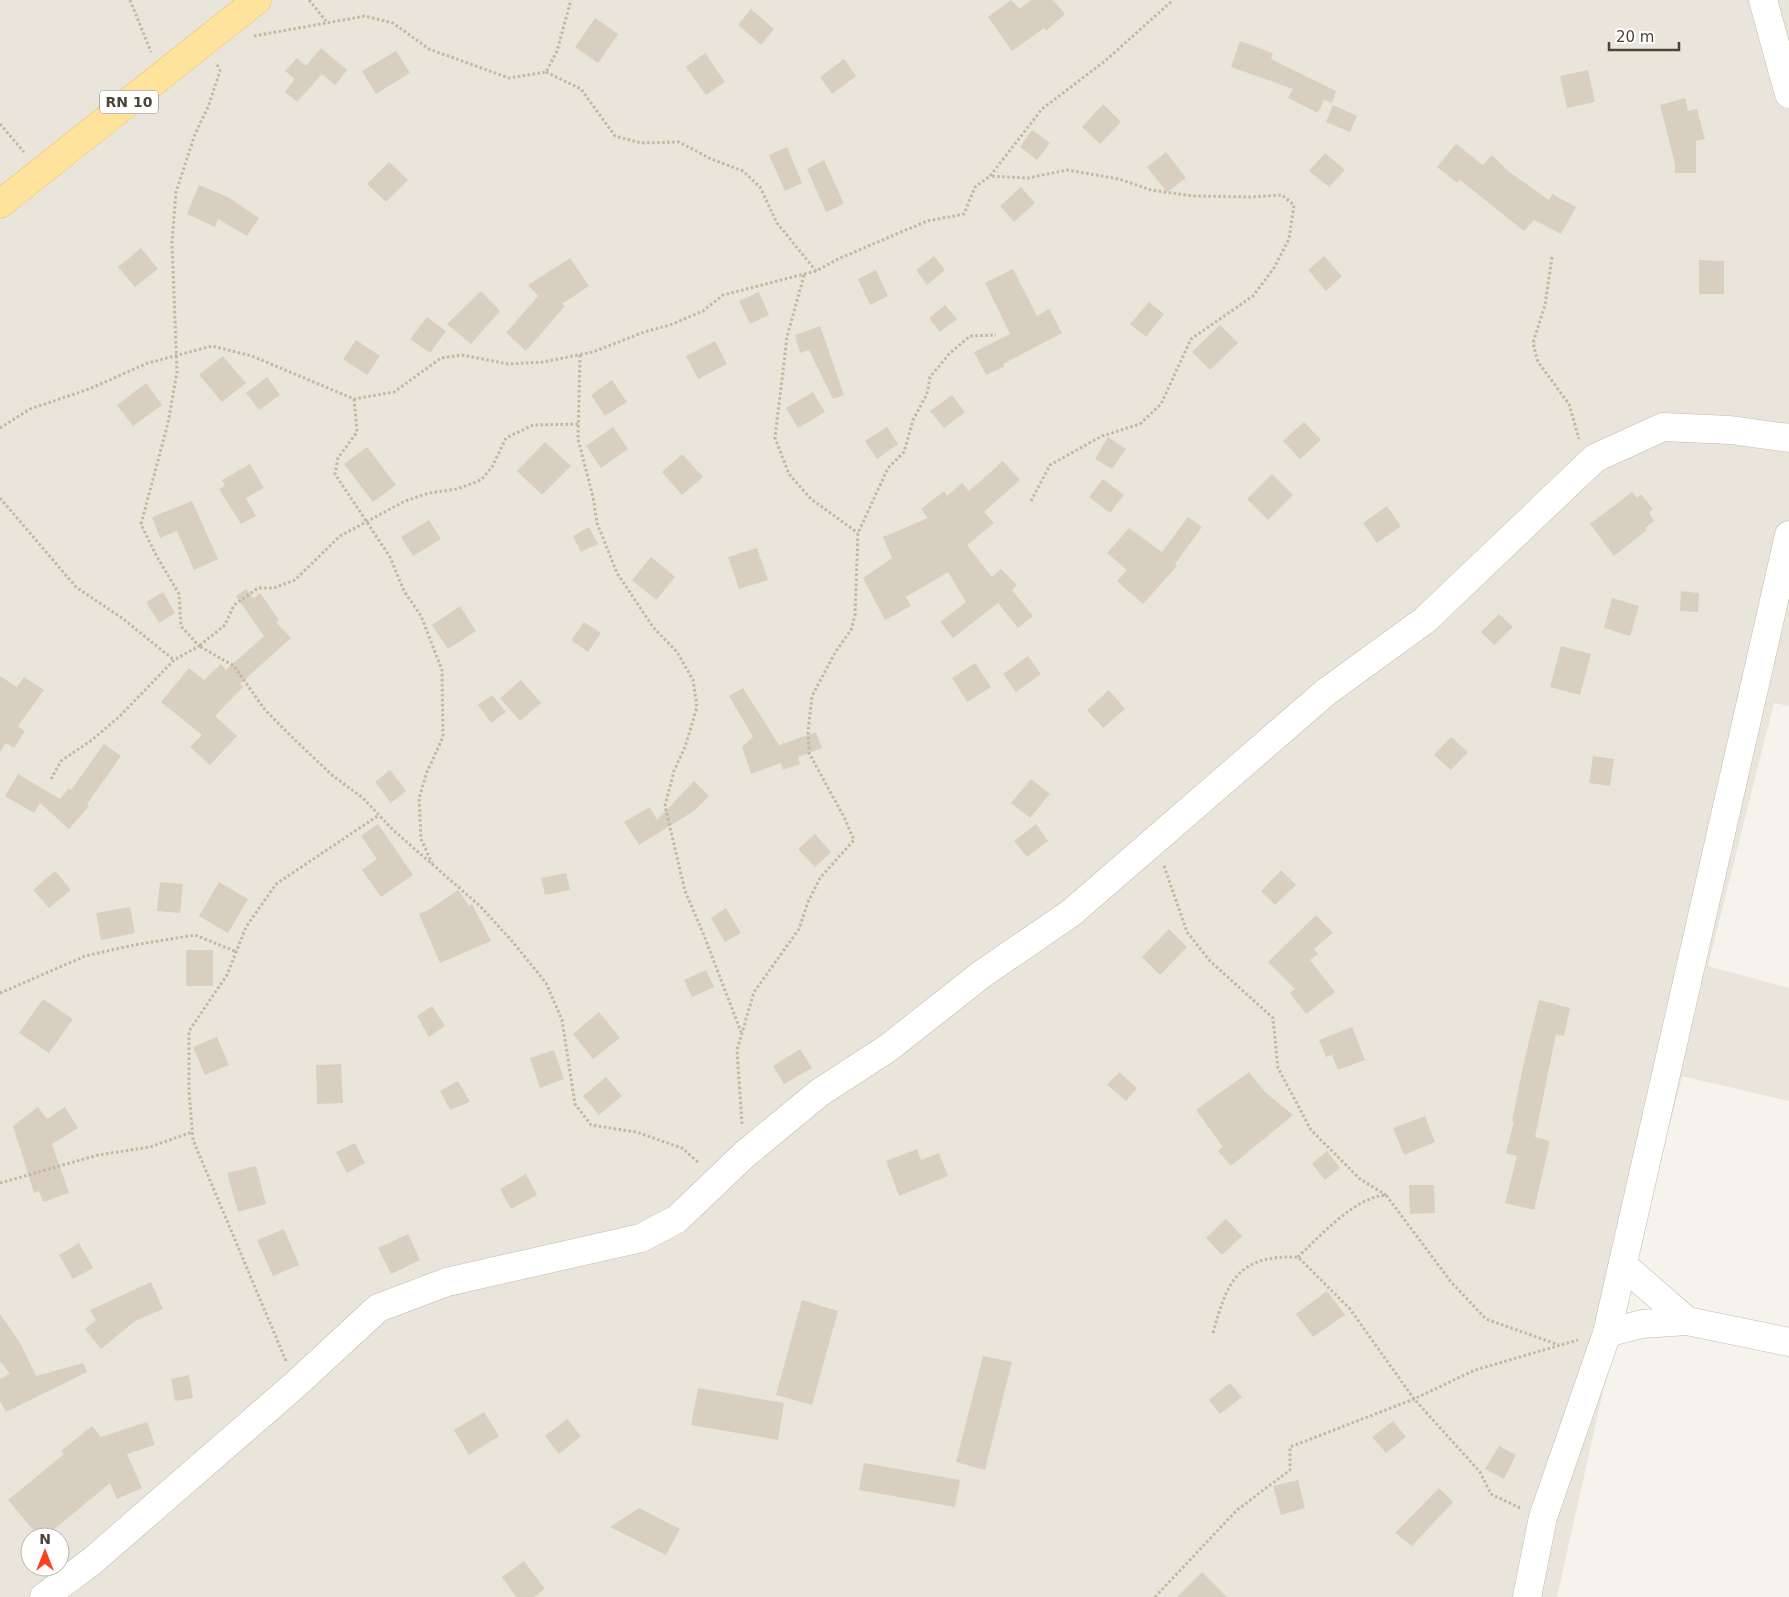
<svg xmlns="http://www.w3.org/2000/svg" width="1789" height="1597" viewBox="0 0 1789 1597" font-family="'DejaVu Sans',sans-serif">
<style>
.residential{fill:#eae5da;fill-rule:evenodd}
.building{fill:#d8cfc1}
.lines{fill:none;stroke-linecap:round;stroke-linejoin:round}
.minor-casing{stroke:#c2bbae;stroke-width:29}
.major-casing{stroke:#e6c16a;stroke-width:29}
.path{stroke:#c4b79f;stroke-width:3;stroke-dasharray:2.5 2.5;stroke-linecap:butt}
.minor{stroke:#fff;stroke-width:28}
.major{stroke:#ffe39c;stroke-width:28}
.labels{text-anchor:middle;stroke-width:4.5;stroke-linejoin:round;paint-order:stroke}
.shield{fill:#fff;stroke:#817c74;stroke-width:1}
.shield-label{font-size:14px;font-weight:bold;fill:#4b4439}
</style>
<rect width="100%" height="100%" fill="#f6f3ec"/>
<path class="residential" d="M0,0H1789V706L1774,703L1708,966L1789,988V1101L1682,1076L1601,1400L1557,1597H0ZM30,1537H60V1567H30Z"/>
<g class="building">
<polygon points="1011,0 1020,9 1031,0 1053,0 1065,14 1046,31 1044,28 1012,51 988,17"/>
<polygon points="751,9 774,29 761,45 738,25"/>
<polygon points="595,18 618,34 598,63 575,47"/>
<polygon points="1240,41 1273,53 1271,59 1336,91 1332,103 1324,100 1318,113 1288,98 1293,89 1231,67"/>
<polygon points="321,48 347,70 335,85 322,74 297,102 285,92 295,79 285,71 297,58 306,66"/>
<polygon points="396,51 410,73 376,94 362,71"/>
<polygon points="705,53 725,82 706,95 686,67"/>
<polygon points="844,59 856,76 832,94 820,77"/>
<polygon points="1588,70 1595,102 1567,108 1560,76"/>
<polygon points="1685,98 1688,111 1697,109 1705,139 1696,141 1696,173 1675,173 1675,164 1660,105"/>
<polygon points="1103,104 1121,122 1100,144 1082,127"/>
<polygon points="1333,105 1357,116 1350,132 1326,122"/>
<polygon points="1032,130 1050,143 1037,160 1020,147"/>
<polygon points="1456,144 1483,165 1492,155 1508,171 1549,200 1552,194 1576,207 1561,234 1534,220 1524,231 1460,180 1457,183 1437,167"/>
<polygon points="787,147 802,183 785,191 769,155"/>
<polygon points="1166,152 1186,178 1167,192 1147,167"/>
<polygon points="1325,153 1345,170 1329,187 1309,171"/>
<polygon points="824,160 844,204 826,212 807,169"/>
<polygon points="389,162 408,180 386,202 367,184"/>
<polygon points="199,185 228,197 259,218 247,236 218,219 215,227 187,214"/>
<polygon points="1021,187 1035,203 1014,222 1000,206"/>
<polygon points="141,248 158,269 135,287 118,267"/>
<polygon points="934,256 945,270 927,285 916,270"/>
<polygon points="1324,256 1342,276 1326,291 1308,270"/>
<polygon points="570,258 589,286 562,304 565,306 526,351 506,333 538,296 528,285"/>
<polygon points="1699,260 1724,261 1724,294 1699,294"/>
<polygon points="1013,269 1037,316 1049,309 1062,333 1003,364 1004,367 986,375 974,352 1010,334 985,283"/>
<polygon points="876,270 888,296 870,305 858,279"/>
<polygon points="481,291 500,311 471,344 447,324"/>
<polygon points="759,292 769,315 750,324 739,301"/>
<polygon points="1149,302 1164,314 1146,337 1130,324"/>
<polygon points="945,305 957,319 940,332 929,318"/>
<polygon points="427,317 446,331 430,353 410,339"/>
<polygon points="1220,325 1238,343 1210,370 1192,352"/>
<polygon points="820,326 844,395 833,399 809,350 800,353 795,335"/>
<polygon points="356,340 380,356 367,375 343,359"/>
<polygon points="715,341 727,364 698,379 686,356"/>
<polygon points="223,356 246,383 222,402 199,375"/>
<polygon points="267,377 280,395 259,410 246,393"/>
<polygon points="612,380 627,402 605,416 591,395"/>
<polygon points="146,383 162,405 133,426 117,405"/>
<polygon points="813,392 825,412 798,428 786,408"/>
<polygon points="952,395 965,412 944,428 930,411"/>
<polygon points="1304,422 1321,440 1300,459 1283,441"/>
<polygon points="613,427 628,449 601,468 586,446"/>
<polygon points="887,427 898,444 877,459 865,441"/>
<polygon points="1108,437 1126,449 1112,469 1095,459"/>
<polygon points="545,442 571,466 542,495 517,471"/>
<polygon points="367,447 396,485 373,502 344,464"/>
<polygon points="682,454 703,477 682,495 662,472"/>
<polygon points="1003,461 1020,480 984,512 994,523 967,545 992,577 1001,569 1017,585 1012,590 1033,616 1018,628 998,603 953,638 940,622 966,602 948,572 906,597 911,606 885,620 863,578 892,558 883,537 928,518 921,509 944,491 947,496 962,483 969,491"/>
<polygon points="250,464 264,488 246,498 256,516 241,524 219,489 225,486 222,480"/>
<polygon points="1272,474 1293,495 1268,520 1247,499"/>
<polygon points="1103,479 1124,495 1110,513 1089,497"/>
<polygon points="1632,492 1637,498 1641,494 1653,509 1649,513 1654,521 1645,528 1647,530 1614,556 1590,524"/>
<polygon points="192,501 218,559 194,570 177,531 160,538 152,517"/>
<polygon points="1387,506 1401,526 1377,543 1363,523"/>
<polygon points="1188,517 1202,527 1175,564 1177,566 1143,604 1117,581 1127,570 1107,553 1129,528 1162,552"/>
<polygon points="429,520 441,539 413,556 401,537"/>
<polygon points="589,527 598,544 581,552 573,536"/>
<polygon points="757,548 768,580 739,589 728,557"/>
<polygon points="651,557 675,577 656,600 632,580"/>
<polygon points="246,589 254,598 260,593 279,620 276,622 291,638 240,684 243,687 215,716 237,736 210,765 190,747 202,735 161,702 189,668 204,680 221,664 226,670 264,636 236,596"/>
<polygon points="1681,591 1699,593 1698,612 1680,611"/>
<polygon points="163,592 175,613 159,623 146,602"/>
<polygon points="1612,598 1639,606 1630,636 1604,628"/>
<polygon points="460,606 476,631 448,649 432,625"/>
<polygon points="1499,614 1513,627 1494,645 1481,632"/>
<polygon points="584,622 601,633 588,652 571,640"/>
<polygon points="1561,646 1591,654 1580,695 1550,687"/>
<polygon points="1028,656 1041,674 1016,692 1003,674"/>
<polygon points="975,663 991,687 967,702 952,678"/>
<polygon points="0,676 17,687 24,677 44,690 18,726 25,731 14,748 6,743 0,752"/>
<polygon points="521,680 541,703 520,721 500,698"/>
<polygon points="743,688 779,745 816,732 822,748 798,757 800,764 783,770 781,763 751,774 742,747 753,737 729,696"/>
<polygon points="1109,690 1125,709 1103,728 1087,710"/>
<polygon points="492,695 506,712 491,723 478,705"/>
<polygon points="1451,737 1468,752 1451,770 1434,755"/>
<polygon points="104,744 121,756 87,804 89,806 69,829 40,803 34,813 5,796 18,774 60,799 69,788 71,790"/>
<polygon points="1593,756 1614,759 1610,786 1589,783"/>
<polygon points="390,770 406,791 391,803 375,782"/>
<polygon points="1031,779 1050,794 1030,818 1011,803"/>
<polygon points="694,781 709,796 694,811 639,845 624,822 650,807 657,820"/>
<polygon points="378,824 413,875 381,897 362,870 377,859 361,836"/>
<polygon points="1036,824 1048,841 1027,857 1014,841"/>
<polygon points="815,834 831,852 815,867 798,849"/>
<polygon points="1281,870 1296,885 1275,905 1261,891"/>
<polygon points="55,871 71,890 49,908 33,890"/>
<polygon points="566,873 570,890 545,895 541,878"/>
<polygon points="160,882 183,884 180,913 157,911"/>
<polygon points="219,882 248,899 228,933 199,916"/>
<polygon points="458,890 469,906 472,904 491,941 440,963 419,914 430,909"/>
<polygon points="130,907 135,933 101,940 96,913"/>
<polygon points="726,908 741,933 725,942 711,918"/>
<polygon points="1316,915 1333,933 1314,949 1318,954 1310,960 1335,992 1306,1014 1290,993 1295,989 1268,962"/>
<polygon points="1169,929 1187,947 1160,975 1142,957"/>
<rect x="186" y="950" width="27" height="36"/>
<polygon points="706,970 714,987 692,997 684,980"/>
<polygon points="43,999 73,1019 49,1053 19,1033"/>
<polygon points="1539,1000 1570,1008 1564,1036 1556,1034 1535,1137 1550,1141 1534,1210 1505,1203 1517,1156 1506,1153 1514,1121 1512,1121 1524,1062"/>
<polygon points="432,1006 445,1026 429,1037 417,1016"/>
<polygon points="599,1012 620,1038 593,1059 573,1034"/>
<polygon points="1352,1027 1365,1060 1338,1070 1332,1055 1326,1057 1319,1040"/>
<polygon points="217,1037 229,1065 205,1075 193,1047"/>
<polygon points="800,1049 812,1068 784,1084 773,1066"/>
<polygon points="554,1050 564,1079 540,1088 530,1058"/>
<polygon points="341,1064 343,1103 317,1104 316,1065"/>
<polygon points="1119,1072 1137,1088 1126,1101 1107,1085"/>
<polygon points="1249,1072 1265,1092 1293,1115 1231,1166 1218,1151 1223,1147 1196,1110"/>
<polygon points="606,1077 622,1096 599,1115 583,1096"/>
<polygon points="458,1081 470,1102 450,1110 440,1091"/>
<polygon points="38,1107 47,1119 65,1107 78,1128 52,1144 69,1193 43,1202 39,1191 34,1193 13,1126"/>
<polygon points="1425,1116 1435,1142 1404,1155 1393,1128"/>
<polygon points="355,1143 365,1163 347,1173 336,1152"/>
<polygon points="917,1149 921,1160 939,1153 948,1176 899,1196 886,1161"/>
<polygon points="1327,1151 1340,1168 1325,1180 1312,1164"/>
<polygon points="256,1166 266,1204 238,1212 227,1173"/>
<polygon points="526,1174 537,1195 511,1209 500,1189"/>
<polygon points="1409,1185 1434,1185 1435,1213 1410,1214"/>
<polygon points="1226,1219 1242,1236 1222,1255 1206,1238"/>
<polygon points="284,1229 299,1265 273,1276 257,1240"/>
<polygon points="408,1234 420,1260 391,1274 378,1248"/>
<polygon points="79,1243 93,1268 73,1279 59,1255"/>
<polygon points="151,1282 163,1309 135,1321 101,1349 85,1329 96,1320 90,1310"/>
<polygon points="1327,1291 1345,1315 1313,1337 1296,1314"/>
<polygon points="802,1300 838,1311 812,1405 776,1395"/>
<polygon points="0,1314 19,1341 36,1376 83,1363 87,1372 6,1412 0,1401 0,1379 10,1374 0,1361"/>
<polygon points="983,1356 1012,1362 985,1470 956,1462"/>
<polygon points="189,1375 193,1398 175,1401 171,1379"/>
<polygon points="1230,1383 1242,1397 1220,1414 1209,1400"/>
<polygon points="698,1388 784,1403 778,1440 691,1425"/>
<polygon points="484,1412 499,1436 469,1455 454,1430"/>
<polygon points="567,1419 581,1436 559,1454 545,1436"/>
<polygon points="1393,1421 1406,1437 1386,1453 1372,1437"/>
<polygon points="147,1422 155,1445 127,1454 142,1488 117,1499 110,1483 45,1537 39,1537 8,1500 64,1454 61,1451 92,1426 101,1437"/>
<polygon points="1499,1446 1516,1455 1504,1479 1485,1469"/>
<polygon points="864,1463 960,1480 955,1507 859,1490"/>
<polygon points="1298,1480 1305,1508 1281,1515 1273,1486"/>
<polygon points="1439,1488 1453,1502 1412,1546 1395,1533"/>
<polygon points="639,1508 680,1529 666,1555 610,1527"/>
<polygon points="524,1561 545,1589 534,1597 516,1597 502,1577"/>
<polygon points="1202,1572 1227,1597 1177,1597"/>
</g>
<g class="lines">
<defs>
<g id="minor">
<polyline points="1763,0 1789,94"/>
<polyline points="1623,1265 1687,1321 1789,1342"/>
<polyline points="1607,1333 1642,1324 1687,1321"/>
<polyline points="44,1597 91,1562 296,1384 378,1308 447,1282 641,1238 677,1219 744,1155 819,1093 888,1048 982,974 1071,913 1326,692 1425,620 1595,458 1663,427 1730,430 1789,438"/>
<polyline points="1527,1597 1543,1517 1607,1333 1789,535"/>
</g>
<polyline id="major" points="0,204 257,0"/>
</defs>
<use href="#minor" class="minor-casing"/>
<use href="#major" class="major-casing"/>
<g class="path">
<polyline points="130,0 151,52"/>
<polyline points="309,0 326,21"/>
<polyline points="254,36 365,16 393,23 429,49 509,78 546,72 557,51 571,0"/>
<polyline points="546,72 581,89 615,136 641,143 679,142 711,159 743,171 760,187 777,223 816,271 838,259 927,221 964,214 975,187 990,176"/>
<polyline points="0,124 24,152"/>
<polyline points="1552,257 1545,305 1533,343 1538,362 1569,404 1579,439"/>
<polyline points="804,275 787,337 775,438 789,474 811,499 858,533"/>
<polyline points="580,355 578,439 593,497 597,523 617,573 653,627 677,652 693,680 697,707 685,747 674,771 665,806 685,891 703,933 741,1032"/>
<polyline points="354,399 357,432 338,458 335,474 390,557 404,591 421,616 442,670 443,737 427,772 419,798 421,839 432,863"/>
<polyline points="578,424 533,425 506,438 492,467 481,480 457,489 429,493 405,501 340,536 295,580 274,588 258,588 234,605 225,625 199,646 234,666 265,710 294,739 333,776 363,798 393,830 480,906 512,941 546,983 562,1020 575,1104 591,1125 636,1132 682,1148 699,1163"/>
<polyline points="0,428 30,409 89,389 148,363 212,346 252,356 354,399 394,392 441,358 462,355 508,364 543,362 593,352 644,332 670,325 703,311 723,295 816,271"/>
<polyline points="0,498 76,587 122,618 174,660"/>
<polyline points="1031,501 1050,465 1102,436 1140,424 1161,404 1191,339 1253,296 1274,268 1289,239 1294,205 1282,195 1249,197 1193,196 1151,190 1119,179 1067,170 1028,178 990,176 1042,109 1105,61 1173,0"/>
<polyline points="51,779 61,761 92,740 120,716 174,660 199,646 181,626 179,594 156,555 141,524 168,423 177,372 172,242 176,192 195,134 208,107 220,71 216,62"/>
<polyline points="1164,866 1187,932 1210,961 1273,1018 1278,1068 1311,1130 1360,1179 1386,1195"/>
<polyline points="0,993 85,956 134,945 195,935 237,952"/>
<polyline points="742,1124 737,1050 754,992 799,929 808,902 820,878 854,840 844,817 809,753 808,732 812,696 836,651 851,630 855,615 858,533 888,468 904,452 913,420 927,394 930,377 950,353 970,336 996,335"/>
<polyline points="0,1183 98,1155 150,1147 192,1132"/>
<path d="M1298,1257C1320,1236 1355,1197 1386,1195L1451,1282L1486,1319L1559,1345"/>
<path d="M1213,1333C1227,1281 1238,1255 1298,1257L1350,1309L1414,1399L1480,1472L1491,1494L1520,1508"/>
<polyline points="286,1361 193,1140 189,1091 189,1031 227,975 246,927 276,884 379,815"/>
<polyline points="1155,1597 1237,1510 1290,1470 1290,1447 1414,1399 1475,1370 1578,1340"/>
</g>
<use href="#minor" class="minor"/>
<use href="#major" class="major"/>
</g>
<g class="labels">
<rect class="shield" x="100" y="90.5" width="58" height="23" rx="4"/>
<g class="shield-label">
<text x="129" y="107">RN 10</text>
</g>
</g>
<g transform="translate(45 1552)"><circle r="24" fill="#ffffff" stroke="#b7b4b0"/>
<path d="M0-4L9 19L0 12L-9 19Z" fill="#fc3f1d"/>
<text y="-8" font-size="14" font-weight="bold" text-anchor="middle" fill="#4b4439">N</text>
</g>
<path d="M1609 42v8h70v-8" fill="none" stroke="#4b4439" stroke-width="2.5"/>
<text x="1616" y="42" font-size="15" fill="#4b4439" stroke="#ffffff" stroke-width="4" paint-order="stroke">20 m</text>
</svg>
